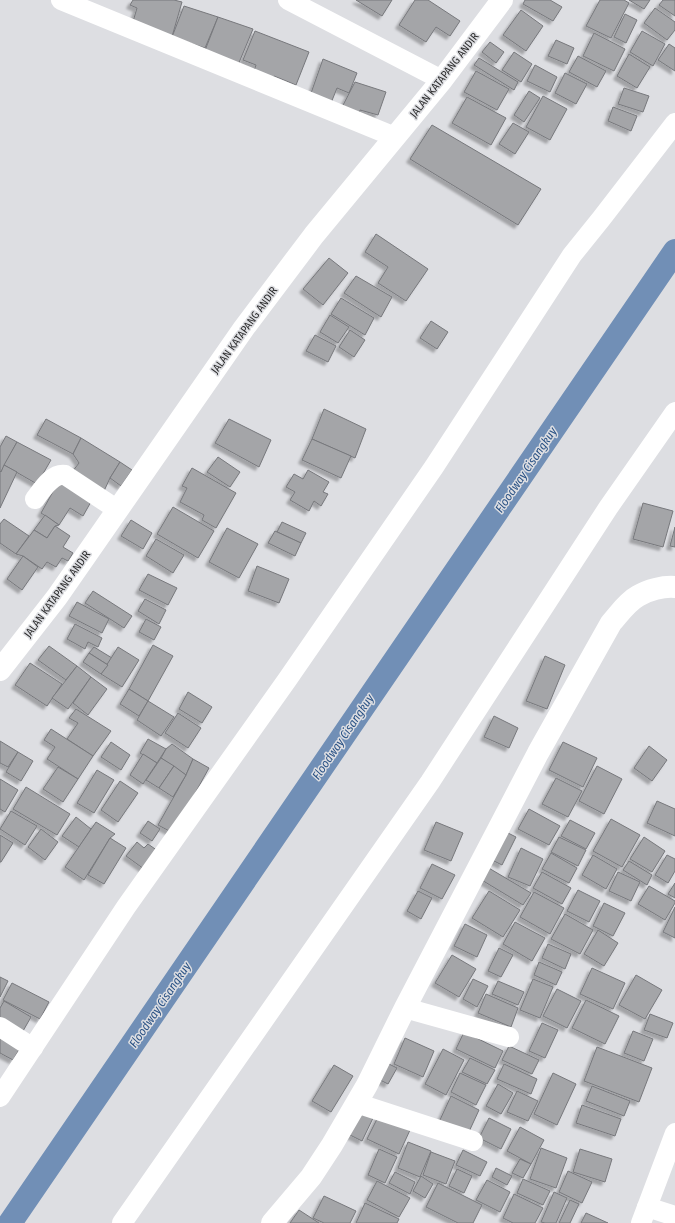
<svg xmlns="http://www.w3.org/2000/svg" width="675" height="1223" viewBox="0 0 675 1223" font-family="'Fira Sans Condensed',sans-serif">
<style>
.lines{fill:none;stroke-linecap:round;stroke-linejoin:round}
.canal{stroke:#718fb6;stroke-width:24}
.building{fill:#a4a5a8;stroke:#77787c;filter:url(#shadow)}
.street{stroke:#fff;stroke-width:20}
.secondary{stroke:#fff;stroke-width:22}
.labels{text-anchor:middle;stroke-width:3;stroke-linejoin:round;paint-order:stroke}
.street-label{font-size:11px;fill:#2c2c2d;stroke:#dddee2}
.water-label{font-size:12px;font-style:italic;fill:#275084;stroke:#dddee2}
</style>
<defs>
<filter id="shadow"><feDropShadow dx="-3.5" dy="3.5" stdDeviation="1" flood-color="#0004"/></filter>
</defs>
<rect width="100%" height="100%" fill="#dddee2"/>
<g class="lines">
<polyline class="canal" points="10,1223 675,251"/>
</g>
<g class="building">
<polygon points="133,0 174,0 182,2 171,40 132,25 137,8 130,5"/>
<polygon points="356,0 392,0 382,16"/>
<polygon points="415,0 428,0 460,21 450,36 436,27 426,42 399,25"/>
<polygon points="525,0 550,0 562,7 553,21 523,4"/>
<polygon points="600,0 624,0 629,3 611,38 586,26"/>
<polygon points="629,0 650,0 644,9"/>
<polygon points="663,0 675,0 675,16 659,5"/>
<polygon points="184,6 218,17 205,48 172,37"/>
<polygon points="655,8 675,22 675,30 667,40 644,23"/>
<polygon points="521,10 543,26 526,51 503,35"/>
<polygon points="625,14 637,20 626,43 614,37"/>
<polygon points="218,17 253,29 238,65 204,53"/>
<polygon points="255,31 309,52 296,85 274,76 272,82 253,74 256,65 243,60"/>
<polygon points="642,31 665,44 653,66 630,52"/>
<polygon points="594,33 625,49 614,71 583,56"/>
<polygon points="556,40 574,48 567,64 548,56"/>
<polygon points="490,42 504,52 496,63 482,52"/>
<polygon points="669,44 675,48 675,71 658,60"/>
<polygon points="514,52 532,64 521,82 502,70"/>
<polygon points="629,54 650,67 637,88 617,76"/>
<polygon points="578,56 606,71 597,87 569,72"/>
<polygon points="479,58 518,82 514,90 474,65"/>
<polygon points="323,59 357,73 349,93 337,88 331,103 310,96"/>
<polygon points="535,65 557,77 550,92 527,81"/>
<polygon points="476,71 509,89 497,110 464,92"/>
<polygon points="565,73 587,84 576,104 555,93"/>
<polygon points="355,82 386,92 378,115 360,110 359,116 341,109"/>
<polygon points="624,88 649,96 643,112 618,104"/>
<polygon points="529,91 540,98 524,122 514,115"/>
<polygon points="543,96 567,109 550,140 526,127"/>
<polygon points="467,97 506,118 491,145 452,123"/>
<polygon points="613,107 637,116 631,131 608,121"/>
<polygon points="513,123 529,132 515,154 499,144"/>
<polygon points="432,125 541,189 518,225 410,159"/>
<polygon points="376,234 428,269 406,301 378,283 388,267 365,252"/>
<polygon points="329,258 348,273 323,305 303,289"/>
<polygon points="356,276 392,297 381,317 344,293"/>
<polygon points="341,298 374,318 365,335 331,314"/>
<polygon points="330,315 349,327 338,343 320,332"/>
<polygon points="431,321 448,332 437,349 420,338"/>
<polygon points="350,330 365,340 354,357 339,347"/>
<polygon points="315,335 336,346 328,362 306,351"/>
<polygon points="324,409 366,429 355,458 312,439"/>
<polygon points="46,419 81,438 73,454 37,435"/>
<polygon points="229,419 271,440 259,467 215,443"/>
<polygon points="6,436 17,442 1,472 0,471 0,447"/>
<polygon points="81,438 120,462 110,478 104,491 72,472 79,463 73,454"/>
<polygon points="312,439 351,456 341,478 302,460"/>
<polygon points="17,442 51,460 37,484 4,465"/>
<polygon points="218,457 240,472 230,487 207,472"/>
<polygon points="120,462 132,470 121,486 110,478"/>
<polygon points="4,465 17,472 0,508 0,471 1,472"/>
<polygon points="192,468 236,493 216,528 202,520 204,515 180,502 187,488 182,486"/>
<polygon points="308,470 329,482 323,492 328,494 321,506 314,501 309,511 290,500 295,492 286,487 294,474 303,479"/>
<polygon points="59,481 92,500 83,516 70,508 59,525 41,513"/>
<polygon points="643,503 673,511 663,547 633,539"/>
<polygon points="173,507 214,531 198,558 157,534"/>
<polygon points="45,515 59,525 55,526 47,538 34,530"/>
<polygon points="4,519 29,536 16,554 0,543 0,524"/>
<polygon points="131,520 152,533 143,549 121,536"/>
<polygon points="282,522 306,533 301,543 277,532"/>
<polygon points="55,526 70,536 63,547 73,553 68,561 62,558 56,567 47,562 42,569 23,556 16,554 34,530 47,538"/>
<polygon points="675,527 675,547 670,546"/>
<polygon points="227,528 258,544 239,578 209,562"/>
<polygon points="275,531 301,543 295,556 268,543"/>
<polygon points="156,539 184,555 173,573 146,556"/>
<polygon points="23,556 38,567 22,590 7,579"/>
<polygon points="257,566 289,579 279,603 248,591"/>
<polygon points="148,574 177,588 168,605 139,590"/>
<polygon points="93,591 132,616 124,628 85,603"/>
<polygon points="145,599 166,610 159,624 138,611"/>
<polygon points="77,602 109,619 102,633 69,616"/>
<polygon points="146,619 161,627 154,640 139,632"/>
<polygon points="75,624 102,638 98,647 88,642 85,649 67,639"/>
<polygon points="153,645 173,656 148,701 129,689"/>
<polygon points="49,646 77,666 66,680 38,660"/>
<polygon points="94,647 112,658 108,665 89,653"/>
<polygon points="118,647 139,660 122,687 101,674"/>
<polygon points="89,653 108,665 101,674 83,662"/>
<polygon points="545,656 565,665 547,709 526,701"/>
<polygon points="30,663 62,684 47,706 15,685"/>
<polygon points="77,666 91,677 68,709 52,698"/>
<polygon points="91,677 107,689 88,715 73,703"/>
<polygon points="129,689 148,701 139,716 120,704"/>
<polygon points="188,692 212,707 202,723 179,709"/>
<polygon points="148,701 174,717 161,736 137,720"/>
<polygon points="76,709 111,731 93,756 67,739 78,723 69,718"/>
<polygon points="178,713 201,728 188,748 165,733"/>
<polygon points="494,716 518,728 509,748 484,737"/>
<polygon points="51,729 93,756 78,779 47,759 55,747 44,740"/>
<polygon points="148,739 166,749 157,763 140,753"/>
<polygon points="0,741 18,752 8,767 0,763"/>
<polygon points="111,742 130,755 121,770 101,757"/>
<polygon points="563,742 597,758 583,787 549,770"/>
<polygon points="172,744 193,759 186,775 161,758 166,749"/>
<polygon points="649,746 667,760 652,781 634,768"/>
<polygon points="18,752 33,761 21,781 6,772"/>
<polygon points="143,754 157,763 143,784 130,775"/>
<polygon points="161,758 174,766 159,788 146,780"/>
<polygon points="193,759 209,768 173,833 158,825 186,775"/>
<polygon points="174,766 186,775 173,797 159,788"/>
<polygon points="597,766 622,779 604,814 579,801"/>
<polygon points="58,767 78,779 63,802 43,789"/>
<polygon points="97,770 114,780 94,813 77,803"/>
<polygon points="556,778 582,791 568,817 542,804"/>
<polygon points="0,779 18,790 5,812 0,809"/>
<polygon points="120,781 138,793 118,822 101,810"/>
<polygon points="26,787 70,814 57,835 13,809"/>
<polygon points="657,801 675,809 675,836 647,823"/>
<polygon points="529,809 560,826 549,845 518,829"/>
<polygon points="11,811 37,826 25,845 0,829"/>
<polygon points="76,817 91,829 79,847 62,836"/>
<polygon points="611,819 640,835 622,867 593,851"/>
<polygon points="570,820 595,833 586,849 561,836"/>
<polygon points="148,821 160,829 152,841 140,833"/>
<polygon points="96,822 115,834 110,838 84,880 65,867"/>
<polygon points="436,822 463,833 451,861 424,850"/>
<polygon points="41,829 58,842 45,860 28,847"/>
<polygon points="504,831 516,837 502,865 490,859"/>
<polygon points="0,835 13,843 1,862 0,862"/>
<polygon points="559,837 586,850 578,866 551,852"/>
<polygon points="644,837 665,851 652,872 630,859"/>
<polygon points="110,838 126,848 104,884 88,875"/>
<polygon points="137,842 144,848 148,844 158,851 144,869 126,856"/>
<polygon points="521,848 543,859 530,886 508,877"/>
<polygon points="551,853 577,868 569,883 542,869"/>
<polygon points="593,855 617,869 606,889 582,875"/>
<polygon points="667,855 675,859 675,871 668,883 655,875"/>
<polygon points="629,861 652,875 647,885 623,870"/>
<polygon points="432,864 455,875 442,899 420,888"/>
<polygon points="487,867 531,893 523,905 480,879"/>
<polygon points="542,872 571,888 562,904 533,888"/>
<polygon points="618,872 640,882 631,901 609,891"/>
<polygon points="675,883 675,898 668,894"/>
<polygon points="649,886 675,901 675,903 665,920 638,904"/>
<polygon points="578,890 600,901 589,922 567,911"/>
<polygon points="418,891 432,898 421,919 407,911"/>
<polygon points="489,891 520,910 503,937 472,918"/>
<polygon points="534,892 564,908 550,934 520,917"/>
<polygon points="604,903 625,913 613,936 593,926"/>
<polygon points="675,907 675,938 663,932"/>
<polygon points="565,914 593,930 580,954 551,939"/>
<polygon points="515,922 545,938 532,961 503,944"/>
<polygon points="465,924 487,935 477,957 454,946"/>
<polygon points="598,930 618,943 604,966 584,954"/>
<polygon points="548,944 571,954 565,969 542,958"/>
<polygon points="499,948 513,955 501,977 488,971"/>
<polygon points="452,955 476,969 459,997 435,983"/>
<polygon points="539,962 562,972 556,985 534,975"/>
<polygon points="592,968 625,983 613,1009 580,994"/>
<polygon points="636,975 662,990 645,1019 619,1005"/>
<polygon points="0,977 8,981 0,997"/>
<polygon points="473,979 488,986 477,1007 463,999"/>
<polygon points="533,979 553,987 540,1018 520,1010"/>
<polygon points="498,981 524,992 518,1005 492,994"/>
<polygon points="12,983 49,1002 40,1019 3,1000"/>
<polygon points="557,989 581,1001 567,1028 543,1016"/>
<polygon points="486,994 518,1008 511,1027 478,1013"/>
<polygon points="586,1000 619,1016 605,1044 572,1028"/>
<polygon points="4,1001 31,1017 19,1038 0,1026 0,1008"/>
<polygon points="650,1014 673,1023 667,1038 644,1030"/>
<polygon points="542,1023 558,1030 545,1058 529,1051"/>
<polygon points="633,1031 653,1039 644,1061 624,1053"/>
<polygon points="464,1032 503,1051 495,1068 456,1049"/>
<polygon points="0,1037 20,1048 13,1060 0,1053"/>
<polygon points="405,1038 434,1051 423,1077 394,1064"/>
<polygon points="509,1046 539,1060 532,1074 502,1060"/>
<polygon points="597,1047 652,1068 639,1102 584,1081"/>
<polygon points="443,1049 464,1060 446,1095 425,1084"/>
<polygon points="470,1058 495,1070 487,1084 462,1072"/>
<polygon points="383,1061 397,1068 388,1084 374,1077"/>
<polygon points="504,1064 537,1079 531,1094 497,1079"/>
<polygon points="334,1065 353,1076 331,1112 312,1101"/>
<polygon points="460,1073 486,1085 476,1105 451,1092"/>
<polygon points="553,1073 576,1084 557,1125 534,1114"/>
<polygon points="498,1084 513,1093 501,1114 486,1106"/>
<polygon points="592,1086 630,1101 624,1116 586,1101"/>
<polygon points="517,1091 538,1101 528,1121 507,1112"/>
<polygon points="451,1096 479,1110 467,1136 439,1122"/>
<polygon points="582,1105 621,1119 615,1136 576,1123"/>
<polygon points="358,1108 374,1116 362,1141 346,1133"/>
<polygon points="379,1115 410,1130 399,1154 367,1139"/>
<polygon points="489,1118 511,1129 501,1149 479,1138"/>
<polygon points="520,1127 544,1140 531,1164 507,1151"/>
<polygon points="408,1142 431,1151 420,1177 398,1168"/>
<polygon points="541,1148 567,1158 556,1188 530,1179"/>
<polygon points="379,1149 397,1157 385,1183 368,1175"/>
<polygon points="580,1149 612,1159 605,1182 573,1172"/>
<polygon points="463,1150 487,1162 480,1176 456,1165"/>
<polygon points="431,1152 455,1161 446,1184 423,1175"/>
<polygon points="520,1159 531,1164 523,1178 512,1173"/>
<polygon points="496,1168 512,1176 507,1185 492,1177"/>
<polygon points="457,1169 472,1176 464,1193 449,1186"/>
<polygon points="568,1171 592,1182 582,1203 559,1192"/>
<polygon points="395,1172 415,1182 410,1194 389,1183"/>
<polygon points="421,1176 433,1184 425,1198 413,1191"/>
<polygon points="523,1179 550,1191 543,1205 517,1193"/>
<polygon points="487,1180 510,1192 500,1212 476,1200"/>
<polygon points="377,1181 410,1198 399,1217 367,1200"/>
<polygon points="438,1183 482,1205 473,1223 458,1223 426,1207"/>
<polygon points="554,1192 567,1198 556,1223 545,1223 541,1222"/>
<polygon points="514,1194 543,1208 535,1223 513,1223 503,1218"/>
<polygon points="324,1196 356,1211 350,1223 324,1223 313,1218"/>
<polygon points="570,1200 579,1204 570,1223 559,1223"/>
<polygon points="365,1203 399,1219 397,1223 356,1223"/>
<polygon points="299,1210 319,1223 290,1223"/>
<polygon points="586,1213 608,1223 581,1223"/>
</g>
<g class="lines">
<g class="street">
<polyline points="61,0 395,137"/>
<polyline points="288,0 442,80"/>
<path d="M35,499C42,490 52,473 65,475L118,510"/>
<polyline points="405,1008 509,1037"/>
<polyline points="0,1027 33,1048"/>
<polyline points="0,1097 126,907 287,680 434,467 572,255 601,219 675,123"/>
<polyline points="356,1103 473,1141"/>
<polyline points="647,1207 675,1216"/>
<polyline points="122,1223 430,782 608,508 675,412"/>
<polyline points="641,1223 675,1133"/>
</g>
<g class="secondary">
<polyline points="0,670 57,597 244,328 314,235 442,80 502,0"/>
<path d="M272,1223L311,1177L332,1145L367,1085L405,1008L538,753L611,623C619,614 627,602 638,596C648,590 663,586 675,587"/>
</g>
</g>
<g class="labels">
<g class="street-label">
<text transform="translate(444 75) rotate(-52)" y="4">JALAN KATAPANG ANDIR</text>
<text transform="translate(244 330) rotate(-54)" y="4">JALAN KATAPANG ANDIR</text>
<text transform="translate(57 594) rotate(-54)" y="4">JALAN KATAPANG ANDIR</text>
</g>
<g class="water-label">
<text transform="translate(526 470) rotate(-56)" y="4">Floodway Cisangkuy</text>
<text transform="translate(343 737) rotate(-56)" y="4">Floodway Cisangkuy</text>
<text transform="translate(160 1005) rotate(-56)" y="4">Floodway Cisangkuy</text>
</g>
</g>
</svg>
